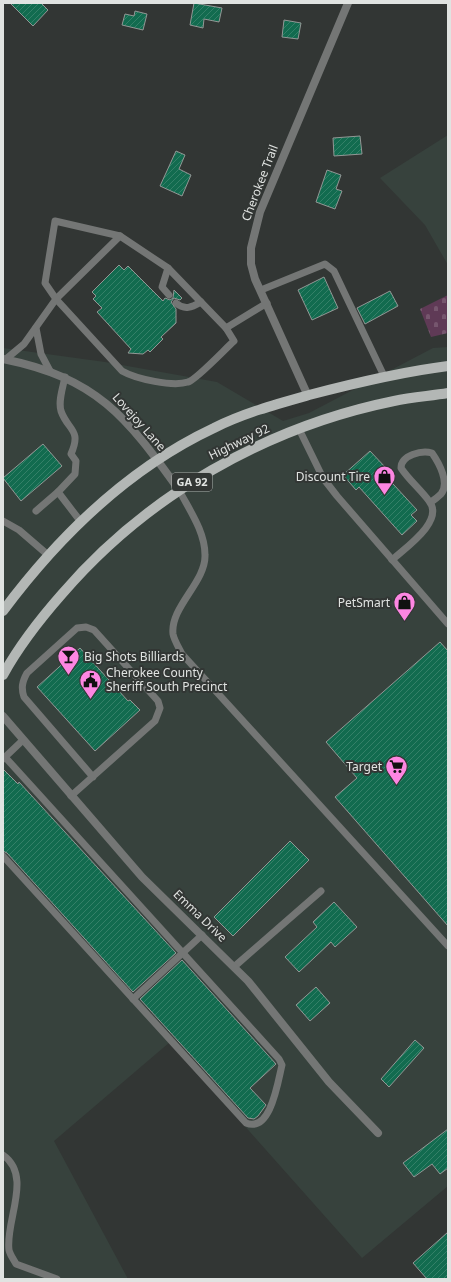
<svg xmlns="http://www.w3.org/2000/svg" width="451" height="1282" viewBox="0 0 451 1282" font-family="'Noto Sans',sans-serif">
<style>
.built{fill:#37423d}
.cemetery{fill:url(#cemetery-stones)}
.building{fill:url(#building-hatch);stroke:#929795}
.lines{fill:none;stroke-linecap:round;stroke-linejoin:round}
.lane{stroke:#747675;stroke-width:7}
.street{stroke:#747675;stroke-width:8}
.primary{stroke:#b3b7b5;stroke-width:10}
.labels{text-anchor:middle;stroke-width:4;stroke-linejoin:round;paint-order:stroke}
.shield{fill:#323634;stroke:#acafad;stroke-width:1}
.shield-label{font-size:11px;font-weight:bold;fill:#e0e3e1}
.street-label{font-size:12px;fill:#e0e3e1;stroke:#323634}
.poi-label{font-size:12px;fill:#e0e3e1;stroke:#323634;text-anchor:end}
</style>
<defs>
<pattern id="cemetery-stones" width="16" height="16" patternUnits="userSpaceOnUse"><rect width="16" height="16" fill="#5f3a56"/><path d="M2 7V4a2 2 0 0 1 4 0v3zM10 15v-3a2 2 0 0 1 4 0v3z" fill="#76566e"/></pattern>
<pattern id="building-hatch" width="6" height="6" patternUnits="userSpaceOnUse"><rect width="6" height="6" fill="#126b4f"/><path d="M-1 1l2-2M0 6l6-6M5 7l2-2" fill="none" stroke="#348068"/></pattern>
</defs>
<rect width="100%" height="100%" fill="#323634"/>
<g class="built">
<polygon points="448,135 448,265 425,225 380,178"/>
<polygon points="448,347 448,1186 362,1258 170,1042 54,1141 128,1279 3,1279 3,348 105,362 217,382 283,421 309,413 433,348"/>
</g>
<polygon class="cemetery" points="448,295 448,333 431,337 420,309"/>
<g class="building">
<polygon points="10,3 41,3 48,10 33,26"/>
<polygon points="194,3 222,8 219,22 204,19 203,28 190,25"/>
<polygon points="135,11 147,14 143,30 122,25 125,14 134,16"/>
<polygon points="284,20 301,23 298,39 282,37"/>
<polygon points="360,136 362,154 334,156 333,138"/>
<polygon points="176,151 185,155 179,169 191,175 182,196 160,186"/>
<polygon points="327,170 341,175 336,189 342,191 335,209 316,202"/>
<polygon points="119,265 124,270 128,266 163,301 165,298 170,300 173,298 174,290 182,298 180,300 174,298 171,302 176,309 176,323 161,337 163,339 150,352 148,350 143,354 128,353 131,349 97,312 102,308 93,299 96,296 92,292"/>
<polygon points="324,277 338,308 312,320 298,290"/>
<polygon points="390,291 398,306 365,324 357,308"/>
<polygon points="43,444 62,466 21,501 3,478"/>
<polygon points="370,451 386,468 382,472 417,510 411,515 417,521 402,535 359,487 356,490 343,475"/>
<polygon points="440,642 448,651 448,926 335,797 357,778 326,742"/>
<polygon points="80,648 128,701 130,700 140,710 95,751 37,687"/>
<polygon points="3,769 18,784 19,782 176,953 133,992 7,853 3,851"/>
<polygon points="290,841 309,860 233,936 214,917"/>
<polygon points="334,902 357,927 335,947 331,942 299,972 285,957 317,927 313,922"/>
<polygon points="182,960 276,1064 250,1088 266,1105 258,1116 254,1119 248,1118 140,999"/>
<polygon points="316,987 330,1003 310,1021 296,1005"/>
<polygon points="415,1040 424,1048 389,1087 381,1079"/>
<polygon points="448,1129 448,1168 440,1174 432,1164 414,1177 403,1163"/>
<polygon points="448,1232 448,1279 427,1279 413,1263"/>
</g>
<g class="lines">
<g class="lane">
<path d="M120,236L56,299L122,371C136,379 173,387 188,382C196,380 226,348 234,341L226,328"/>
<polyline points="168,268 162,287 169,295"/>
<polyline points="261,290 325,264 334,271 384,376"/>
<path d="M176,303C185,311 192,307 201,302"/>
<polyline points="36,328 41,354 50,371"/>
<polyline points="6,359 24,344 56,299 45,283 55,221 120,236 168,268 226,328 267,303"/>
<path d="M65,377C63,387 58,401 61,411C68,431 82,429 71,454L76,461L75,474L58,492L81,522"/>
<polyline points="299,429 323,478 337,496 448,624"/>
<path d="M179,490C190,511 205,532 205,555C206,582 170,607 173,634C174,640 179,648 182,654L448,946"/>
<polyline points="36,511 58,492"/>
<polyline points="3,521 19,530 48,555"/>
<path d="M392,560C405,548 445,521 429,501C420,489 409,480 401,468C401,455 422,450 432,453C439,463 450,483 441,494C438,497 434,500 431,502"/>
<polyline points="3,759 23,740"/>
<path d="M71,796L155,721L160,708L158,701L94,630L86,627L77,628L27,673C22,682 21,688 24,697L93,777"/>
<path d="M3,856L246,1123C271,1133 278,1081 282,1065L279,1059L5,757"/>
<polyline points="235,966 321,891"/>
<polyline points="133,999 202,935"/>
<path d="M3,1155C33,1176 5,1221 9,1250C10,1255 14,1260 16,1264L57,1279"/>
</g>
<g class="street">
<path d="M3,359C97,378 126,416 179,490"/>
<polyline points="308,396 255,279 251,264 251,248 260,212 348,3"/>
<polyline points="3,716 142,877 248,981 329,1082 378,1133"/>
</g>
<g class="primary">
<path d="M3,611C59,536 129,468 214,428C244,413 277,404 309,395C355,383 400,372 448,366"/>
<path d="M3,675C19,646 40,619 62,594C147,495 266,427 394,401C412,397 430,396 448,393"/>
</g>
</g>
<defs>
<symbol id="shop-pin" viewBox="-11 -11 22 30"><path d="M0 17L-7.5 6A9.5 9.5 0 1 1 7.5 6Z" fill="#fd86e2" stroke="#323634"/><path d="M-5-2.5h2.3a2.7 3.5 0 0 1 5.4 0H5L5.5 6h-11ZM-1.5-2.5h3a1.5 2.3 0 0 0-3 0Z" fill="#111"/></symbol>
<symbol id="bar-pin" viewBox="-11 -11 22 30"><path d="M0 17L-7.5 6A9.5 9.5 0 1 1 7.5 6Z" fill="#fd86e2" stroke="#323634"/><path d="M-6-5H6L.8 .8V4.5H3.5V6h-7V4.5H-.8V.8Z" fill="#111"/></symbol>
<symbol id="civic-pin" viewBox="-11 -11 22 30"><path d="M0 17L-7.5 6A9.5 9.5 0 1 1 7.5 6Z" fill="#fd86e2" stroke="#323634"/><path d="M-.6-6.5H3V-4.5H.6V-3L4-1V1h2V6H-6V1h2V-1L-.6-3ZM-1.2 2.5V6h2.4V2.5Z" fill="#111"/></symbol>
<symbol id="supermarket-pin" viewBox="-11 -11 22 30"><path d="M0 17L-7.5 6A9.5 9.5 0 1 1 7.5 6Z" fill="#fd86e2" stroke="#323634"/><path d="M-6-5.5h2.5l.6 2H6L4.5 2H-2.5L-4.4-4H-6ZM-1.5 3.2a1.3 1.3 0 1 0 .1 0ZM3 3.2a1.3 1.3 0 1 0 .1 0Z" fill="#111"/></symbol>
</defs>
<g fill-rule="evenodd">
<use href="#shop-pin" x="372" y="464" width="25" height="34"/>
<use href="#shop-pin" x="392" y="590" width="25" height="34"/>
<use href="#bar-pin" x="56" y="644" width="25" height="34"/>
<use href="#civic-pin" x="78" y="668" width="25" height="34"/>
<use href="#supermarket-pin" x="384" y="754" width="25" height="34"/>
</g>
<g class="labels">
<rect class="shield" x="172" y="473" width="40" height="18" rx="3"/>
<g class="shield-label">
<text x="192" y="486">GA 92</text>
</g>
<g class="street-label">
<text transform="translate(260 183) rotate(-69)" y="4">Cherokee Trail</text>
<text transform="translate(139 422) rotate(48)" y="4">Lovejoy Lane</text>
<text transform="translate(239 442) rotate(-26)" y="4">Highway 92</text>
<text transform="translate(200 916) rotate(44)" y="4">Emma Drive</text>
</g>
<g class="poi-label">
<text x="370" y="481">Discount Tire</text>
<text x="390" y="607">PetSmart</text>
<text x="84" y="661" text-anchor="start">Big Shots Billiards</text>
<text x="106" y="677" text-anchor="start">Cherokee County<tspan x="106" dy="14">Sheriff South Precinct</tspan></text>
<text x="382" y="771">Target</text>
</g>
</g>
<rect width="451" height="1282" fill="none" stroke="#e0e3e1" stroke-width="8"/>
</svg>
